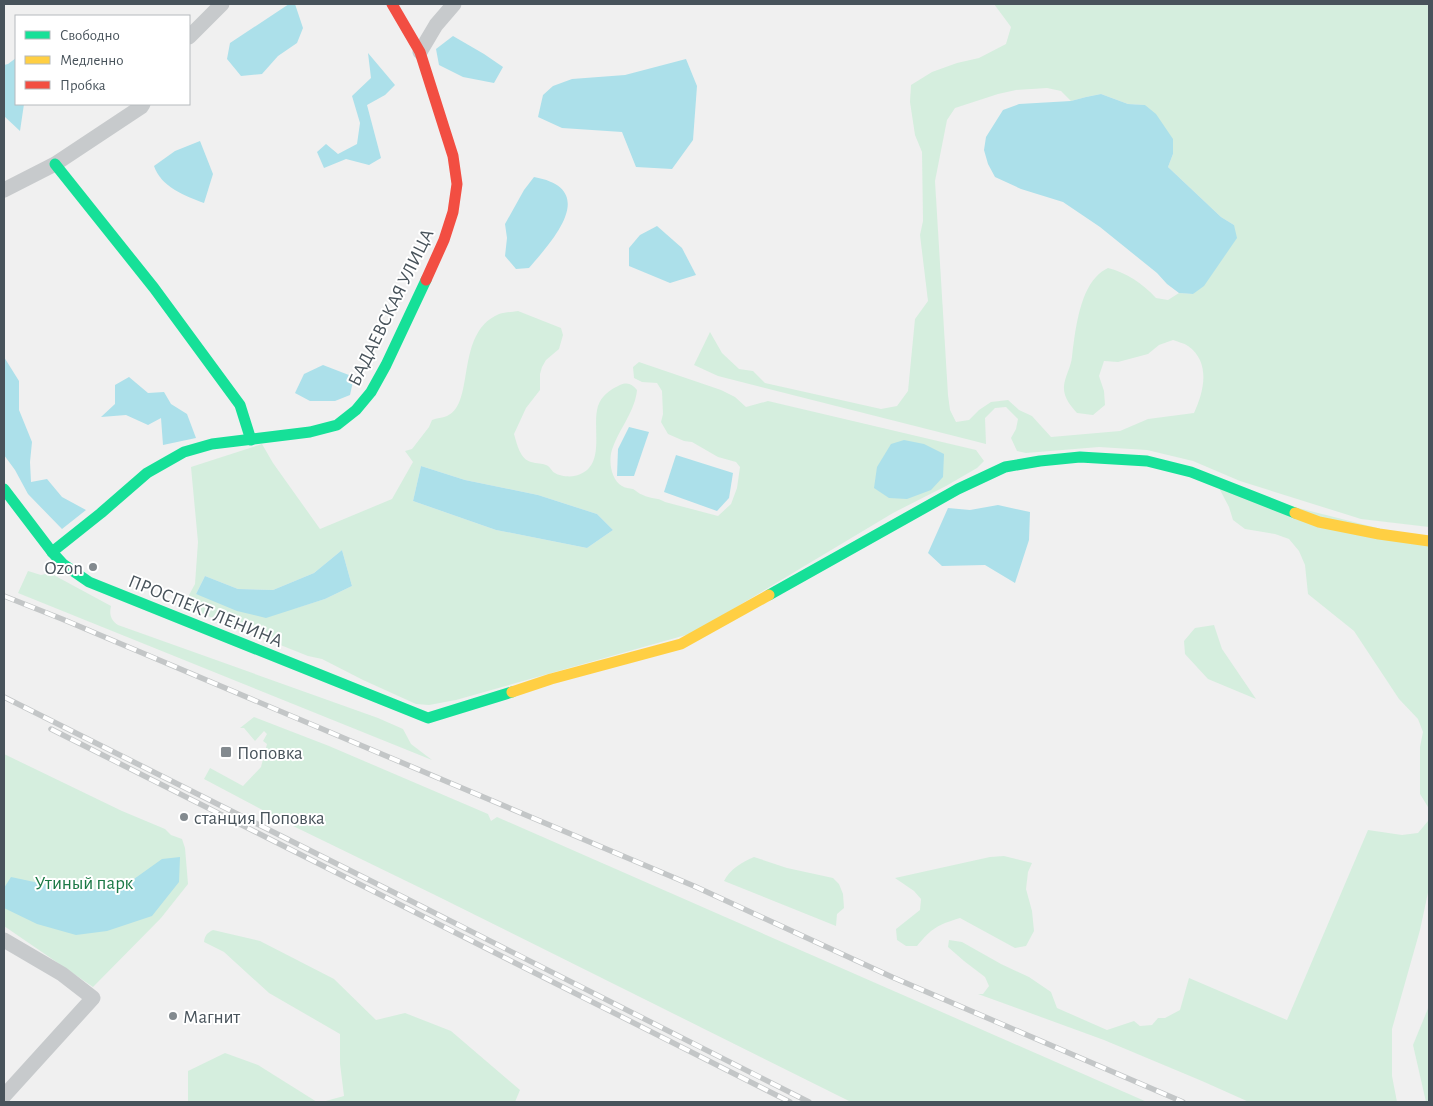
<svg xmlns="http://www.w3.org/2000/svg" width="1433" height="1106" viewBox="0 0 1433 1106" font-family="'Alegreya Sans',sans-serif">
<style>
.green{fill:#d5eede;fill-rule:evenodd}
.water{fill:#ace0ea}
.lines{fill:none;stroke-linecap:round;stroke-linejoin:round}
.street{stroke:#c7cacc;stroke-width:15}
.fast{stroke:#16e098;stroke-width:11}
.slow{stroke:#ffcf43;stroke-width:11}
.jam{stroke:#f24e42;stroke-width:11}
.rail-casing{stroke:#c3c6c7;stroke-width:5.5}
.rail{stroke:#fff;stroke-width:4;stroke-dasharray:11;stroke-linecap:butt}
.poi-dot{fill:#838a8f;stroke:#fff;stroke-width:2}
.labels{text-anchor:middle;stroke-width:4;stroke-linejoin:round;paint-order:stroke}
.street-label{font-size:19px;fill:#48535b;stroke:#fff}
.poi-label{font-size:19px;fill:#48535b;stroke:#fff;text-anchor:start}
.park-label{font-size:19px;fill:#1c7946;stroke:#fff}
</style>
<rect width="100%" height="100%" fill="#f0f0f0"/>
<g class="green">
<path d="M994,4H1429V527L1361,519L1240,481L1193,461L1147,450L1099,447L1026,453L1017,451L1011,438L1016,429L1018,419L1006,407L995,408L985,418L986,444L718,376L694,365L710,332L722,353L739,369L753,371L765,383L881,409L897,406L908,391L915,319L928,301L920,235L923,221L922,152L915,135L910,102L911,85L932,72L957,63L979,58L1006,44L1011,27ZM1047,88L1061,91L1071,101L1086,97L1101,94L1128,104L1145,105L1173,154L1168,167L1221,217L1234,225L1193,294L1179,293L1168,300L1156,298C1142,283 1127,273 1108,268C1104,270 1099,273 1096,277C1079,295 1075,332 1072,357C1071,367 1065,376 1064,386C1063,397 1071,406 1077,413L1093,415L1105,405L1104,391L1099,376L1104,361L1118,362L1148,354L1159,345L1173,340C1178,342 1184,343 1188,346C1211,362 1204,392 1194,413L1148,419L1120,431L1051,437L1032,416L1019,410L1008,400L991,402L979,410L969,420L956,422L950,410L948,395L935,181L947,120L955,108L998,94L1016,90Z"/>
<path d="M518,311L561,328L563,335L559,349L546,360L542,367L540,374V390L526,408L514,434C517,444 520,459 531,462C537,464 542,463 546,465C551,467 551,471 555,473C559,476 569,477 574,476C608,469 591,428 598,406C601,396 611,389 620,385C628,382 632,384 637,390C635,411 620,428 613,447C608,458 610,479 622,486C625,488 629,488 633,489C637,491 639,494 643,495C650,499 657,497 665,502L718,516L731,504L737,488L740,467L736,462L718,457L692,442L684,441L668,434L661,422L663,414L662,391L657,383L642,382L634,378L633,367L639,362L721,390L735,397L746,407L768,401L976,450L984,461L977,468L946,486L893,513L693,633L456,700L429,705L416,704L363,680L322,659L308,656L183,606L195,584L198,542L191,467L262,444L273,463L320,529L392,499L413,462L405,451L412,449L429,427L432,420C437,418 442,418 447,416C476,403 454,333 499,314C505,312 512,312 518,311ZM421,466L465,480L538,495L597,514L613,530L587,548L496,530L413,501ZM342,550L352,586L325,599L293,609L196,594L205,576L238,589L273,590L314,573Z"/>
<polygon points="1219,488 1429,541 1429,888 1420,930 1392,1029 1392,1076 1397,1102 1249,1102 1202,1081 1104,1040 978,994 983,994 989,986 985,977 964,961 948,947 949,940 962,942 1001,964 1029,977 1051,992 1057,1008 1107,1030 1134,1021 1140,1026 1152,1025 1158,1018 1165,1018 1180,1010 1189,978 1287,1020 1368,830 1402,835 1418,833 1428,821 1428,807 1420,794 1420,747 1423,732 1418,719 1399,699 1354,631 1308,594 1305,565 1299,551 1289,539 1275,534 1245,529 1233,520 1229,507"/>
<path d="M28,571L41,575L50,573L111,606C109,615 111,620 118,625L378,718L403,729L411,744L432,760L18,593Z"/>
<polygon points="1214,625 1222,649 1256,699 1208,679 1185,654 1184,641 1195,628"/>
<polygon points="254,717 329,746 488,814 491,821 497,817 1147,1102 851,1102 435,895 289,824 204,779 210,768 243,786 261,767 267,744 263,741 267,734 264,731 255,741 244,728 240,728"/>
<polygon points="4,754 122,811 165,829 171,835 182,839 185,848 188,884 161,918 93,987 4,926"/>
<path d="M1004,856L1032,863L1028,872L1026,889L1032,911L1034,931L1026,946L1015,948L960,918C937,925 932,928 917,946H906L897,940L896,929L920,910L921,899L914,891L895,878L990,857Z"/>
<path d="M754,857L787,868L833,878L839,884L843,894L844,908L837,914L836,926L724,881C730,869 742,862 754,857Z"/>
<path d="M213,930L260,941L334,979L376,1020L405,1013L451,1031L520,1090L515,1102H322L344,1096L340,1064V1034L269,993L224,952L204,942C205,935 207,933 213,930Z"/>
<polygon points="1429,1006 1429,1102 1426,1102 1413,1045"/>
<polygon points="225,1053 258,1065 317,1102 188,1102 188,1071"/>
</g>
<g class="water">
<polygon points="289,4 295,4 303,28 297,43 278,56 262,74 241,76 227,59 230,43"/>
<polygon points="453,36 484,54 503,67 494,83 463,77 439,65 436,49"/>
<polygon points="368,53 395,85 385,95 367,105 381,158 369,165 346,159 324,168 317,152 326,144 338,154 357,144 360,123 352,96 371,78"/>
<polygon points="16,58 16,104 24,104 20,131 4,116 4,65 8,64"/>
<polygon points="686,59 697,86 693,140 672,169 636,167 622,132 562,128 538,117 543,95 553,86 572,79 625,75"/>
<polygon points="1101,94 1128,104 1145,105 1156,114 1173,139 1173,154 1168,167 1221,217 1234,225 1237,238 1204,286 1193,294 1179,293 1167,284 1157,273 1100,227 1063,202 1021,189 995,177 988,164 984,150 986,137 1003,110 1019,104 1071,101 1086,97"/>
<path d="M200,141L213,174L204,203C185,196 161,187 154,166L175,151Z"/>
<path d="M534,177C600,189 553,240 529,268L516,269L505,256L507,238L505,224L524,190Z"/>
<polygon points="657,226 682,248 696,275 670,283 629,266 629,248 640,235"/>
<polygon points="4,357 19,381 19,410 32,442 30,462 31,482 47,479 62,497 86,510 62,529 28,494 15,470 4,455"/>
<polygon points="323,365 354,377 350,395 335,401 310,401 295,393 304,374"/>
<polygon points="129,377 148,393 164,392 171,404 187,414 196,438 163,445 161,418 148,425 126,415 101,417 115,404 115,385"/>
<polygon points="629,427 649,432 634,476 617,476 618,449"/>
<polygon points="904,440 924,444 944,454 943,477 931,490 907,499 889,498 874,488 877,467 891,444"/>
<polygon points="676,455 733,473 729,498 717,511 664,492"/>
<polygon points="421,466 465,480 538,495 597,514 613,530 587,548 496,530 413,501"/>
<polygon points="998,505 1030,512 1029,540 1015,583 985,565 942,566 928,553 948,508 970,510"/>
<polygon points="342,550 352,586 325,599 266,618 237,611 196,594 205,576 238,589 273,590 314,573"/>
<polygon points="180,857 179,882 152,916 107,931 76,935 37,924 4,908 4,888 11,877 72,890 120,889 162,859"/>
</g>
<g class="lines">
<g class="street">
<polyline points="189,37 222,4"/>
<polyline points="420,52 436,25 454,4"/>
<polyline points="4,190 55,164 141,107 143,104"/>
<polyline points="4,940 62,974 93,998 4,1096"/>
</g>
<g class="fast">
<polyline points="55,164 154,288 240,405 251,440"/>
<polyline points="4,489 52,552 63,564 89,582 428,718 512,692"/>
<polyline points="52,552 101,513 147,473 184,452 212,444 310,432 337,425 356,410 371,392 386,365 426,280"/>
<polyline points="769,595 958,489 1005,467 1040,461 1080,457 1147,461 1191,472 1295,513"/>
</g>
<g class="slow">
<polyline points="1295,513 1319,522 1379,534 1429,541"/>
<polyline points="512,692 551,679 681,644 769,595"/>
</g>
<polyline class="jam" points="392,4 420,52 453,156 457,184 453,212 444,240 426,280"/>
<defs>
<g id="rail">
<polyline points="4,596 62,619 694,886 892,977 1183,1102"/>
<polyline points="4,697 411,901 809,1102"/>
<polyline points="51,729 377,893 790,1102"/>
</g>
</defs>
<use href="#rail" class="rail-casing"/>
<use href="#rail" class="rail"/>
</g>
<g class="poi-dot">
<circle cx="93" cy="567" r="5"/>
<rect x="220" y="746" width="12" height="12" rx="2.5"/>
<circle cx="184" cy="817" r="5"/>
<circle cx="173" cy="1016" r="5"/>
</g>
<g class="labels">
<g class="street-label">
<text transform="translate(390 307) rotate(-64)" y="7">БАДАЕВСКАЯ УЛИЦА</text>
<text transform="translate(206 610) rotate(22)" y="7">ПРОСПЕКТ ЛЕНИНА</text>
</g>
<g class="poi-label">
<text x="83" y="574" text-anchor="end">Ozon</text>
<text x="237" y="759">Поповка</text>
<text x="194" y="824">станция Поповка</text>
<text x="183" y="1023">Магнит</text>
</g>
<g class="park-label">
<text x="84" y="889">Утиный парк</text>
</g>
</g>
<rect width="1433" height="1106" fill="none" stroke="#48535b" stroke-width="10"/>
<rect x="15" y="15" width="175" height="90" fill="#ffffff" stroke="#b6babd"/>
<rect x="25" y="31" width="25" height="8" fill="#16e098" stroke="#b6babd"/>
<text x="60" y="40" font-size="15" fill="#48535b">Свободно</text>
<rect x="25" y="56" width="25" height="8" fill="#ffcf43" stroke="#b6babd"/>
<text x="60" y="65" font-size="15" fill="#48535b">Медленно</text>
<rect x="25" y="81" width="25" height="8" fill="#f24e42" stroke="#b6babd"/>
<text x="60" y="90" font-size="15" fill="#48535b">Пробка</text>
</svg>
